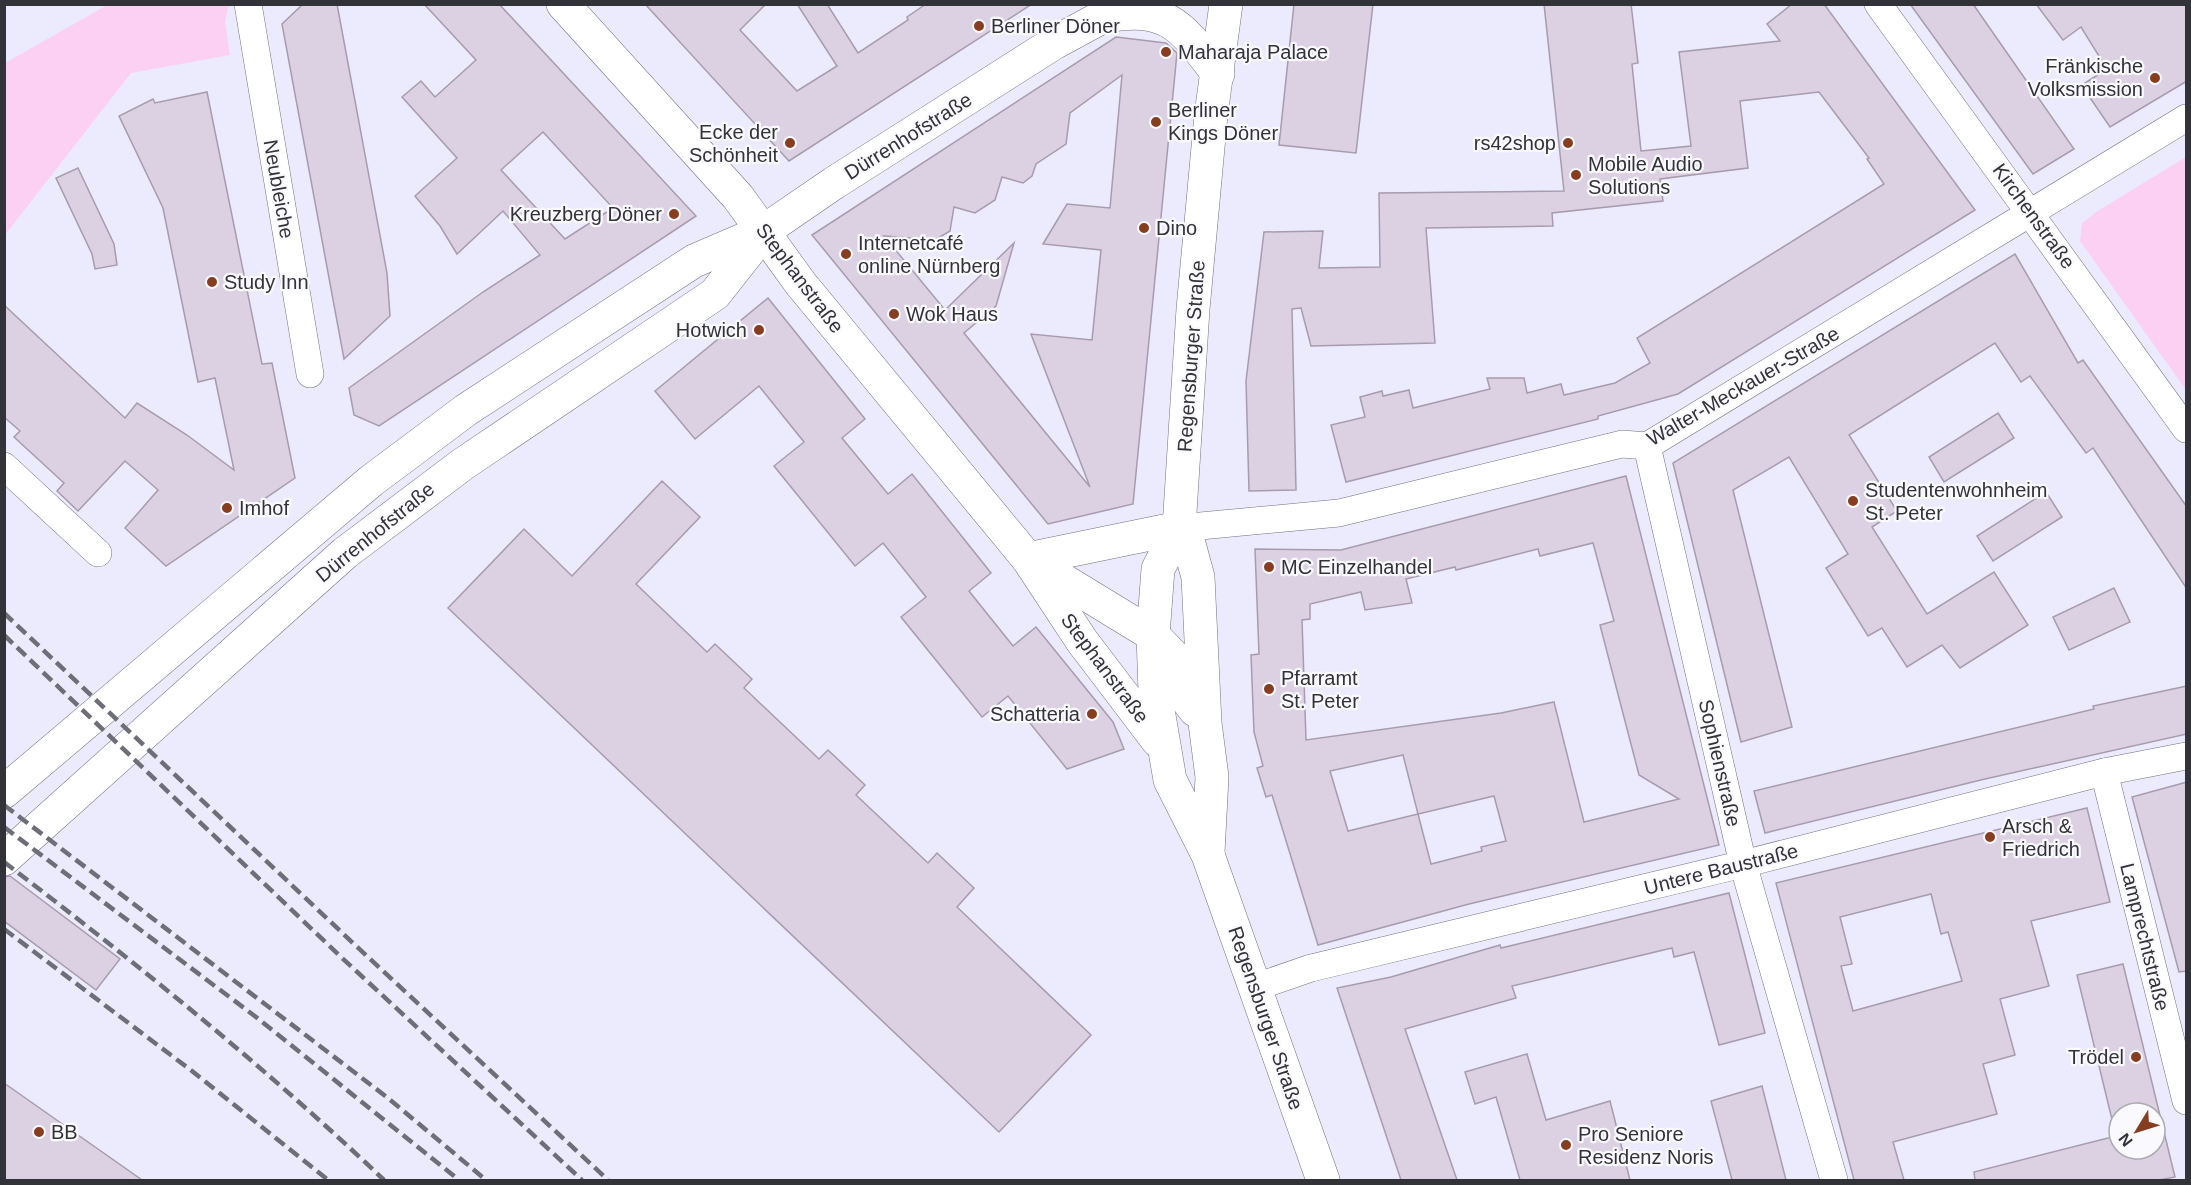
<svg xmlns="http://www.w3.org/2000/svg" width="2191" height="1185" viewBox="0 0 2191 1185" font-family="Helvetica,sans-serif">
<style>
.green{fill:#fcd0f2}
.building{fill:#dbd1e2;stroke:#a69cad;stroke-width:1.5;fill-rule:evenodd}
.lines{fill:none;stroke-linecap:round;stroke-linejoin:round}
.street-casing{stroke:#717081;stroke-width:28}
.secondary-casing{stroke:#717081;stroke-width:34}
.street{stroke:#fff;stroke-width:27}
.secondary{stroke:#fff;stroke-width:33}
.rail{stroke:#6e6e79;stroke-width:4.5;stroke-dasharray:12 6;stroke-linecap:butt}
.poi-dot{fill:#873e20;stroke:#fafafe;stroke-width:2}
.labels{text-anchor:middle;stroke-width:4.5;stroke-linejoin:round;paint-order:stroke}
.poi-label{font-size:20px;fill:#323239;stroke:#fafafe;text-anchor:start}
.street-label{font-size:20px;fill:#323239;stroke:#fafafe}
</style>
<rect width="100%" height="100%" fill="#ecebfe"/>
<g class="green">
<polygon points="109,4 229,5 225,21 230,55 131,73 5,235 5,63"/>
<polygon points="2186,157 2186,390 2080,241 2082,223 2096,212"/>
</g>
<g class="building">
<polygon points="303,4 337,4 387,273 390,316 344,359 282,24"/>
<path d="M424,4H499L696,216L379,426L354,415L349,388L483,292L540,255L503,211L457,254L440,226L415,196L457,158L402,97L421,81L435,97L476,60ZM543,132L613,208L565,239L501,170Z"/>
<polygon points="645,4 766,4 740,30 797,91 837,66 797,4 827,4 858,53 908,20 907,17 926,4 1032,4 789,161"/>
<polygon points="1294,4 1373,4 1356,153 1279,145"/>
<polygon points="1544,4 1631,4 1638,63 1632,64 1641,151 1691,146 1679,52 1780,41 1767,24 1792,4 1824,4 1975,210 1678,394 1598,416 1598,419 1346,482 1331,425 1365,417 1360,397 1382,391 1383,396 1409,390 1413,408 1490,389 1487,378 1524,378 1527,393 1561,384 1564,395 1615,383 1650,363 1637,338 1884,184 1867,159 1869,158 1819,92 1740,101 1748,168 1660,179 1663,201 1552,213 1553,226 1426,228 1435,343 1311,346 1301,308 1292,309 1296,490 1249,491 1246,381 1264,232 1323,231 1319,268 1380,267 1379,193 1564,191"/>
<polygon points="1910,4 1973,4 2074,149 2033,174"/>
<polygon points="2036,4 2187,4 2187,81 2110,127 2084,89 2088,87 2085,83 2107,69 2081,27 2063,40"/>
<path d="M1116,37L1166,43L1177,53L1133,504L1048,524L812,235ZM1122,75L1110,208L1067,204L1043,244L1101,250L1092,340L1031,334L1090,487L964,333L996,306L1014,243L945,310L884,236L935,240L950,231L954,207L975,213L995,200L1002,177L1023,183L1032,176L1036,164L1066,144L1070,113Z"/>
<polygon points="207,92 262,364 272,363 295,478 166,566 125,528 158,490 125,461 78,511 57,491 64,483 14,437 20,431 4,417 4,305 125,418 137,403 187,435 234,470 215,378 198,382 163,208 119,116 153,99 155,103"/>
<polygon points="78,168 114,244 117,265 95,269 92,254 56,178"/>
<polygon points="2015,254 2078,363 2083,360 2187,507 2187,589 2093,448 2086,453 2030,376 2021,382 1995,343 1849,435 1897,511 1872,527 1927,614 1994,572 2028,625 1960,668 1942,645 1907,667 1882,628 1868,636 1826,568 1848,554 1789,457 1733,490 1792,727 1741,742 1673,463"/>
<polygon points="768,298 865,419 842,438 888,494 912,474 991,573 969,591 1013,646 1036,627 1113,722 1124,749 1067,769 1008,696 982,717 901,617 926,597 883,543 855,566 774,466 804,442 759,386 695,439 655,391"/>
<polygon points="1998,413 2014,438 1944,482 1929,457"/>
<path d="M1626,476L1719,845L1469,904L1318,945L1272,795L1266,797L1257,768L1263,766L1254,732L1251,655L1259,654L1255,549L1341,550ZM1593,543L1614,621L1600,625L1639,775L1679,799L1584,822L1554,702L1501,713L1306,740L1302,620L1310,619V604L1361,592L1365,610L1412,603L1406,579L1455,567L1456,570L1538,549L1540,556ZM1403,755L1418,814L1348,831L1330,771ZM1494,796L1506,841L1481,847L1482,851L1431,864L1418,814Z"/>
<polygon points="662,481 700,517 636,584 707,652 715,644 752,679 744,688 819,759 828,750 865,785 856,795 928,863 937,853 974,888 957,907 1091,1035 999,1132 448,608 524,529 572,576"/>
<polygon points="2046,492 2062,517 1993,561 1977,536"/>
<polygon points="2114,588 2130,622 2069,650 2053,617"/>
<polygon points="2187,686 2187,734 1985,779 1765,833 1754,791 2094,709 2093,706"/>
<polygon points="2187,782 2187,971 2179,972 2132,797"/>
<path d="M2087,808L2110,902L2031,921L2049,986L2000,999L2015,1055L1983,1064L1997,1114L1893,1142L1904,1180H1854L1776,883ZM1931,894L1941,934L1948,932L1962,981L1853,1011L1841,966L1852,964L1840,917Z"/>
<polygon points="10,876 120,959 96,990 4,921 4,877"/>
<polygon points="1729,893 1765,1033 1719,1045 1694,952 1674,957 1672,948 1512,986 1516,998 1405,1029 1457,1180 1401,1180 1337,988 1391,977 1500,945 1501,948"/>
<path d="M2123,964L2175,1177L2159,1180H1975L1974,1172L2116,1136L2077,975ZM2119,1113H2155V1149H2119Z"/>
<polygon points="1527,1054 1546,1120 1610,1101 1630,1180 1520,1180 1496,1097 1475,1104 1465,1072"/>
<polygon points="4,1083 142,1180 4,1180"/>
<polygon points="1762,1086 1786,1180 1732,1180 1711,1101"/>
</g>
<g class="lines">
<defs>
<g id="street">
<polyline points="248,4 310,374"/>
<polyline points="1878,4 2186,429"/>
<polyline points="1647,446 1743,864 1834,1180"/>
<polyline points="4,466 98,553"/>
<polyline points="1179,528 1339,513 1622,444 1647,446 2186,118"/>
<polyline points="2104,772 2186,1101"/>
<polyline points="1256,987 1311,968 1743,864 2104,772 2186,756"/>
</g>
<g id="secondary">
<polyline points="563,4 738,197 801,284 1028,559 1082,641 1158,741"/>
<polyline points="1226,4 1211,115 1193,309 1179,528 1158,569 1153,635 1155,692 1170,780 1208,855 1323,1180"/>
<path d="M1102,17C1167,4 1181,25 1218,74"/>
<polyline points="1179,528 1189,544 1198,577 1205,723 1212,777 1208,853"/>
<polyline points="1028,559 1179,528"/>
<polyline points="1035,563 1153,635 1175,658 1183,694 1195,710"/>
<polyline points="4,792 371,481 466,410 694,261 764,231 834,183 1054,43 1102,17 1119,4"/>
<polyline points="4,859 345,553 463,464 715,294 763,233"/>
</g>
</defs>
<use href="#street" class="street-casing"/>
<use href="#secondary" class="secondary-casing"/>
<use href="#street" class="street"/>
<use href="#secondary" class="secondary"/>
<g class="rail">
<polyline points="4,613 354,944 608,1180"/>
<polyline points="4,635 341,957 582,1180"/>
<polyline points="4,805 388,1098 486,1180"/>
<polyline points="4,827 256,1017 459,1180"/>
<path d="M4,862C136,963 264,1066 384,1180"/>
<polyline points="4,929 192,1071 328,1180"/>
</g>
</g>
<g class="poi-dot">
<circle cx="979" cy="26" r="6"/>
<circle cx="1166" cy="52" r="6"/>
<circle cx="2155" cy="78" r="6"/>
<circle cx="1156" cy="122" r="6"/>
<circle cx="790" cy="143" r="6"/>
<circle cx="1568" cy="143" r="6"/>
<circle cx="1576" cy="175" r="6"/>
<circle cx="674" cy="214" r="6"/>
<circle cx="1144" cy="228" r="6"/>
<circle cx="846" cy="254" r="6"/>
<circle cx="212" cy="282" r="6"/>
<circle cx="894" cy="314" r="6"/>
<circle cx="759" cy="330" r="6"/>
<circle cx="1853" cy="501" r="6"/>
<circle cx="227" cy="508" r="6"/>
<circle cx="1269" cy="567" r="6"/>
<circle cx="1269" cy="689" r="6"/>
<circle cx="1092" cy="714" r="6"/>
<circle cx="1990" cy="837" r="6"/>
<circle cx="2136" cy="1057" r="6"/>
<circle cx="39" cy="1132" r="6"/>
<circle cx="1566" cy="1145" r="6"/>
</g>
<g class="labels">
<g class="poi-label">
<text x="991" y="33">Berliner Döner</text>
<text x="1178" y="59">Maharaja Palace</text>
<text x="2143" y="73" text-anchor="end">Fränkische<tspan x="2143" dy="23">Volksmission</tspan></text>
<text x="1168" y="117">Berliner<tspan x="1168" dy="23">Kings Döner</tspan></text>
<text x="778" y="139" text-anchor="end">Ecke der<tspan x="778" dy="23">Schönheit</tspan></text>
<text x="1556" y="150" text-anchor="end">rs42shop</text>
<text x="1588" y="171">Mobile Audio<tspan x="1588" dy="23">Solutions</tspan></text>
<text x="662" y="221" text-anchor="end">Kreuzberg Döner</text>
<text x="1156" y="235">Dino</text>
<text x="858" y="250">Internetcafé<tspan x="858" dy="23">online Nürnberg</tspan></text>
<text x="224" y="289">Study Inn</text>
<text x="906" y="321">Wok Haus</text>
<text x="747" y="337" text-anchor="end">Hotwich</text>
<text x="1865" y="497">Studentenwohnheim<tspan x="1865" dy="23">St. Peter</tspan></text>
<text x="239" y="515">Imhof</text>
<text x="1281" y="574">MC Einzelhandel</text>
<text x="1281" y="685">Pfarramt<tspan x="1281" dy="23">St. Peter</tspan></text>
<text x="1080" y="721" text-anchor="end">Schatteria</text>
<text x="2002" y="833">Arsch &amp;<tspan x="2002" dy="23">Friedrich</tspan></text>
<text x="2124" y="1064" text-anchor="end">Trödel</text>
<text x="51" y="1139">BB</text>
<text x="1578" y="1141">Pro Seniore<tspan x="1578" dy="23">Residenz Noris</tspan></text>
</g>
<g class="street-label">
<text transform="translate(908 136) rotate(-32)" y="7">Dürrenhofstraße</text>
<text transform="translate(279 189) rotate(80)" y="7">Neubleiche</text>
<text transform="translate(2034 216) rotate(54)" y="7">Kirchenstraße</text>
<text transform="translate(800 278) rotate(53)" y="7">Stephanstraße</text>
<text transform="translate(1191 356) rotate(-86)" y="7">Regensburger Straße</text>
<text transform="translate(1743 386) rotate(-30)" y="7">Walter-Meckauer-Straße</text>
<text transform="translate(375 532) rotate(-39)" y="7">Dürrenhofstraße</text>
<text transform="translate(1105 668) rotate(53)" y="7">Stephanstraße</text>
<text transform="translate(1720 763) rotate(77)" y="7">Sophienstraße</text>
<text transform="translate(1721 869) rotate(-14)" y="7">Untere Baustraße</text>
<text transform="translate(2145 937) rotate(76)" y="7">Lamprechtstraße</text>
<text transform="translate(1266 1018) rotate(71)" y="7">Regensburger Straße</text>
</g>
</g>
<rect width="2191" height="1185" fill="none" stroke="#323239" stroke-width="12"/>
<g transform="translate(2137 1131) rotate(232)"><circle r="28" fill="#fafafe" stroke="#aaaaaf" stroke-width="1.5"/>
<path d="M0-4.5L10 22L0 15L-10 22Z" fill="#873e20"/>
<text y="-9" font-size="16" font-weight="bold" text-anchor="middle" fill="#323239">N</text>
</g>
</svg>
